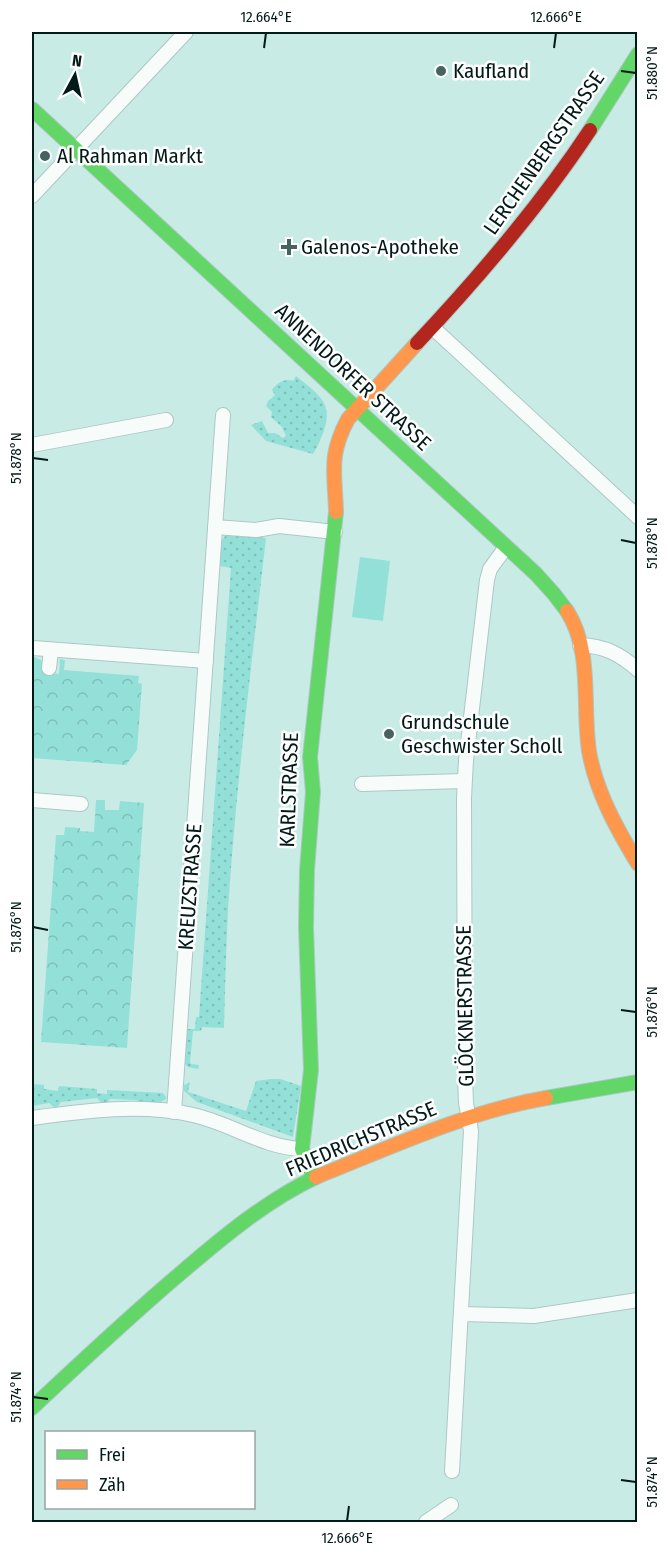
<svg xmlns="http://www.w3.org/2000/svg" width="669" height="1554" viewBox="0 0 669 1554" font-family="'Fira Sans Condensed',sans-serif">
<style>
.grass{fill:url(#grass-dots)}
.park{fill:url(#park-crowns)}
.pitch{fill:#93e0d8}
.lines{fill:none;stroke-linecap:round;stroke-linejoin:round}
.street-casing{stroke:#adc8c4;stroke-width:16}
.fast-casing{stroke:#adc8c4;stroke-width:16}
.slow-casing{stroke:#adc8c4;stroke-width:16}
.jam-casing{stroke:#adc8c4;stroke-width:16}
.street{stroke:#f7fcfb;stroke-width:14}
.fast{stroke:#63d668;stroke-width:14}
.slow{stroke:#ff974d;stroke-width:14}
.jam{stroke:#b3261e;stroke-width:14}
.ticks{fill:none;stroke:#021a18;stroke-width:2}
.poi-dot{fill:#476360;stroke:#fff;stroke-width:2}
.labels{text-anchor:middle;stroke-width:5;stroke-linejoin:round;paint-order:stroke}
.poi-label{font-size:21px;fill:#021a18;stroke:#fff;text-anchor:start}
.street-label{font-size:21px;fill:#021a18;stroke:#fff}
.neatline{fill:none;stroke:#021a18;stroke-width:2}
.ticks-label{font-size:15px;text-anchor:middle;fill:#021a18}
</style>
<defs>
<pattern id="grass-dots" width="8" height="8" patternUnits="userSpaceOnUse" patternTransform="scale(1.5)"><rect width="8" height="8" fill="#93e0d8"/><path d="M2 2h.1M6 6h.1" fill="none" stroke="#7dc0b9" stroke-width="1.8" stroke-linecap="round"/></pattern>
<pattern id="park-crowns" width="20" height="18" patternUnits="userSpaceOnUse" patternTransform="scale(1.5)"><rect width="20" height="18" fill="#93e0d8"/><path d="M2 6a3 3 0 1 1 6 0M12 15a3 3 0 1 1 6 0" fill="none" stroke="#7dc0b9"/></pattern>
</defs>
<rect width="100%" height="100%" fill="#c8ebe6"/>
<g class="grass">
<path d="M296,376C320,396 335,403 322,436C319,442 317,448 313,454L266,441L251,425L262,421L268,433H275L283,438L286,436L282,427L271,417L272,412L266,406L268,401L275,395L272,390C277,383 285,378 293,381Z"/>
<path d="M232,534L266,538C252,661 236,785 228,910C226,949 225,989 224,1028L202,1027L201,1031H193L190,1062L191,1064L199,1065L198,1069L188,1067L185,1064L187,1029H195L196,1017H199L231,568L219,566L221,542L225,536Z"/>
<polygon points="271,1079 280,1079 301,1086 293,1137 197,1102 184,1091 184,1085 190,1082 188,1092 246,1111 256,1081"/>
<polygon points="32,1084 44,1085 44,1089 58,1091 59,1086 97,1089 97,1093 107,1094 107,1090 163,1093 167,1098 158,1104 141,1104 137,1100 110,1099 107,1103 102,1104 97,1098 61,1102 56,1109 49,1103 32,1106"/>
</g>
<g class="park">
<polygon points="32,656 41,660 44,672 59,674 60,659 65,660 64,670 139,676 138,683 142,684 137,750 126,765 32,758"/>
<polygon points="96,800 105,800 105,810 119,810 120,801 144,803 127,1048 41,1042 56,835 64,835 65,827 80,828 80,831 94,832"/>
</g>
<polygon class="pitch" points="360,557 390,561 383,621 352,617"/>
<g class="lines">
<defs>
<g id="street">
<polyline points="32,196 186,32"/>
<polyline points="432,327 638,517"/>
<polyline points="32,445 166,420"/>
<polyline points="215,527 256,530 279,526 335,532"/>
<path d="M580,645C605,646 620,654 638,670"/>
<polyline points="33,648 206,661"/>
<polyline points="49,668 51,650"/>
<polyline points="362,784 464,781"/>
<polyline points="32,800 81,804"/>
<polyline points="174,1112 223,415"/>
<path d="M32,1118C84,1111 140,1103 193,1115C230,1123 264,1148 302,1149"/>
<polyline points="461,1314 534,1316 638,1300"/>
<polyline points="452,1471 471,1131 466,1103 465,1077 464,798 466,760 487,580 490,569 506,547"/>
<polyline points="426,1522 451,1505"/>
</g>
<g id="fast">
<polyline points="32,109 536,574 554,594 567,611"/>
<polyline points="590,130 638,54"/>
<polyline points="546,1098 638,1082"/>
<polyline points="314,1178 302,1149 311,1070 306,927 307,870 313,792 310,757 336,512"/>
<path d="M32,1408C81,1362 130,1316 182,1272C224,1236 266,1201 316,1177"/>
</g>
<g id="slow">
<path d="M336,512C335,473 328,456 348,419L417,343"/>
<path d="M567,611C593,652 582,705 589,751C596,792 617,829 638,864"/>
<path d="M316,1177C391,1147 466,1112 546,1098"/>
</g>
<path id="jam" d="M417,343C480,276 539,207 590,130"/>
</defs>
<use href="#street" class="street-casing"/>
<use href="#fast" class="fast-casing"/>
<use href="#slow" class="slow-casing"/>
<use href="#jam" class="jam-casing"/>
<use href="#street" class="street"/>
<use href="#fast" class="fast"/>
<use href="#slow" class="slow"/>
<use href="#jam" class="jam"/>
</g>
<path class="ticks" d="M264,48L266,33M554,48L556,33M621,71L636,73M33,458L48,460M621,540L636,543M33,927L48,930M621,1010L636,1012M33,1397L48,1399M621,1480L636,1482M347,1521L349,1506"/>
<g class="poi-dot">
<circle cx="441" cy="71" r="6"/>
<circle cx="45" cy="156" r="6"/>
<path d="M286 238h6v6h6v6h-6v6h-6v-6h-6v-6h6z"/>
<circle cx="389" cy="734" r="6"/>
</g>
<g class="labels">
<g class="poi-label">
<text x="453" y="78">Kaufland</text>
<text x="57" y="163">Al Rahman Markt</text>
<text x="301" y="254">Galenos-Apotheke</text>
<text x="401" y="729">Grundschule<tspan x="401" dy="24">Geschwister Scholl</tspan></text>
</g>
<g class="street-label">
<text transform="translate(544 153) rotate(-55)" y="7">LERCHENBERGSTRASSE</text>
<text transform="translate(353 377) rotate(43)" y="7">ANNENDORFER STRASSE</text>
<text transform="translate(289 790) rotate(-88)" y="7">KARLSTRASSE</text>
<text transform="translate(190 887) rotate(-86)" y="7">KREUZSTRASSE</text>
<text transform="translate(465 1006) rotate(-91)" y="7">GLÖCKNERSTRASSE</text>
<text transform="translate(361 1139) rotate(-23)" y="7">FRIEDRICHSTRASSE</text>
</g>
</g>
<rect width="669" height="1554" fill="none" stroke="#ffffff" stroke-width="66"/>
<rect x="45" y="1431" width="210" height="78" fill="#ffffff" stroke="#9aa3a3" stroke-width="1.5"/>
<rect x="57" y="1450" width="30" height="9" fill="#63d668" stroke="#9aa3a3" stroke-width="1.5"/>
<text x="99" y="1461" font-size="18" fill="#021a18">Frei</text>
<rect x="57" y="1480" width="30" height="9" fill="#ff974d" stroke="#9aa3a3" stroke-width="1.5"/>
<text x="99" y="1491" font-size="18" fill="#021a18">Zäh</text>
<g transform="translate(75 75) rotate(8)" stroke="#ffffff" stroke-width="4.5" paint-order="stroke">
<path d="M0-4.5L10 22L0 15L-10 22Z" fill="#021a18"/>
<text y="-9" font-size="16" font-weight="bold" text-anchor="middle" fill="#021a18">N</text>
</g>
<rect x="33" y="33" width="603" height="1488" class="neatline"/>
<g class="ticks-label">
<text x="266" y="22">12.664°E</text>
<text x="556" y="22">12.666°E</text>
<text transform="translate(652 73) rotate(-90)" y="5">51.880°N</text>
<text transform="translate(16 458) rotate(-90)" y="5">51.878°N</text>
<text transform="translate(652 543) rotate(-90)" y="5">51.878°N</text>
<text transform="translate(16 927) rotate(-90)" y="5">51.876°N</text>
<text transform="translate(652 1012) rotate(-90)" y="5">51.876°N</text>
<text transform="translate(16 1397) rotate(-90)" y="5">51.874°N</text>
<text transform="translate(652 1482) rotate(-90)" y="5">51.874°N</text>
<text x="347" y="1543">12.666°E</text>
</g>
</svg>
